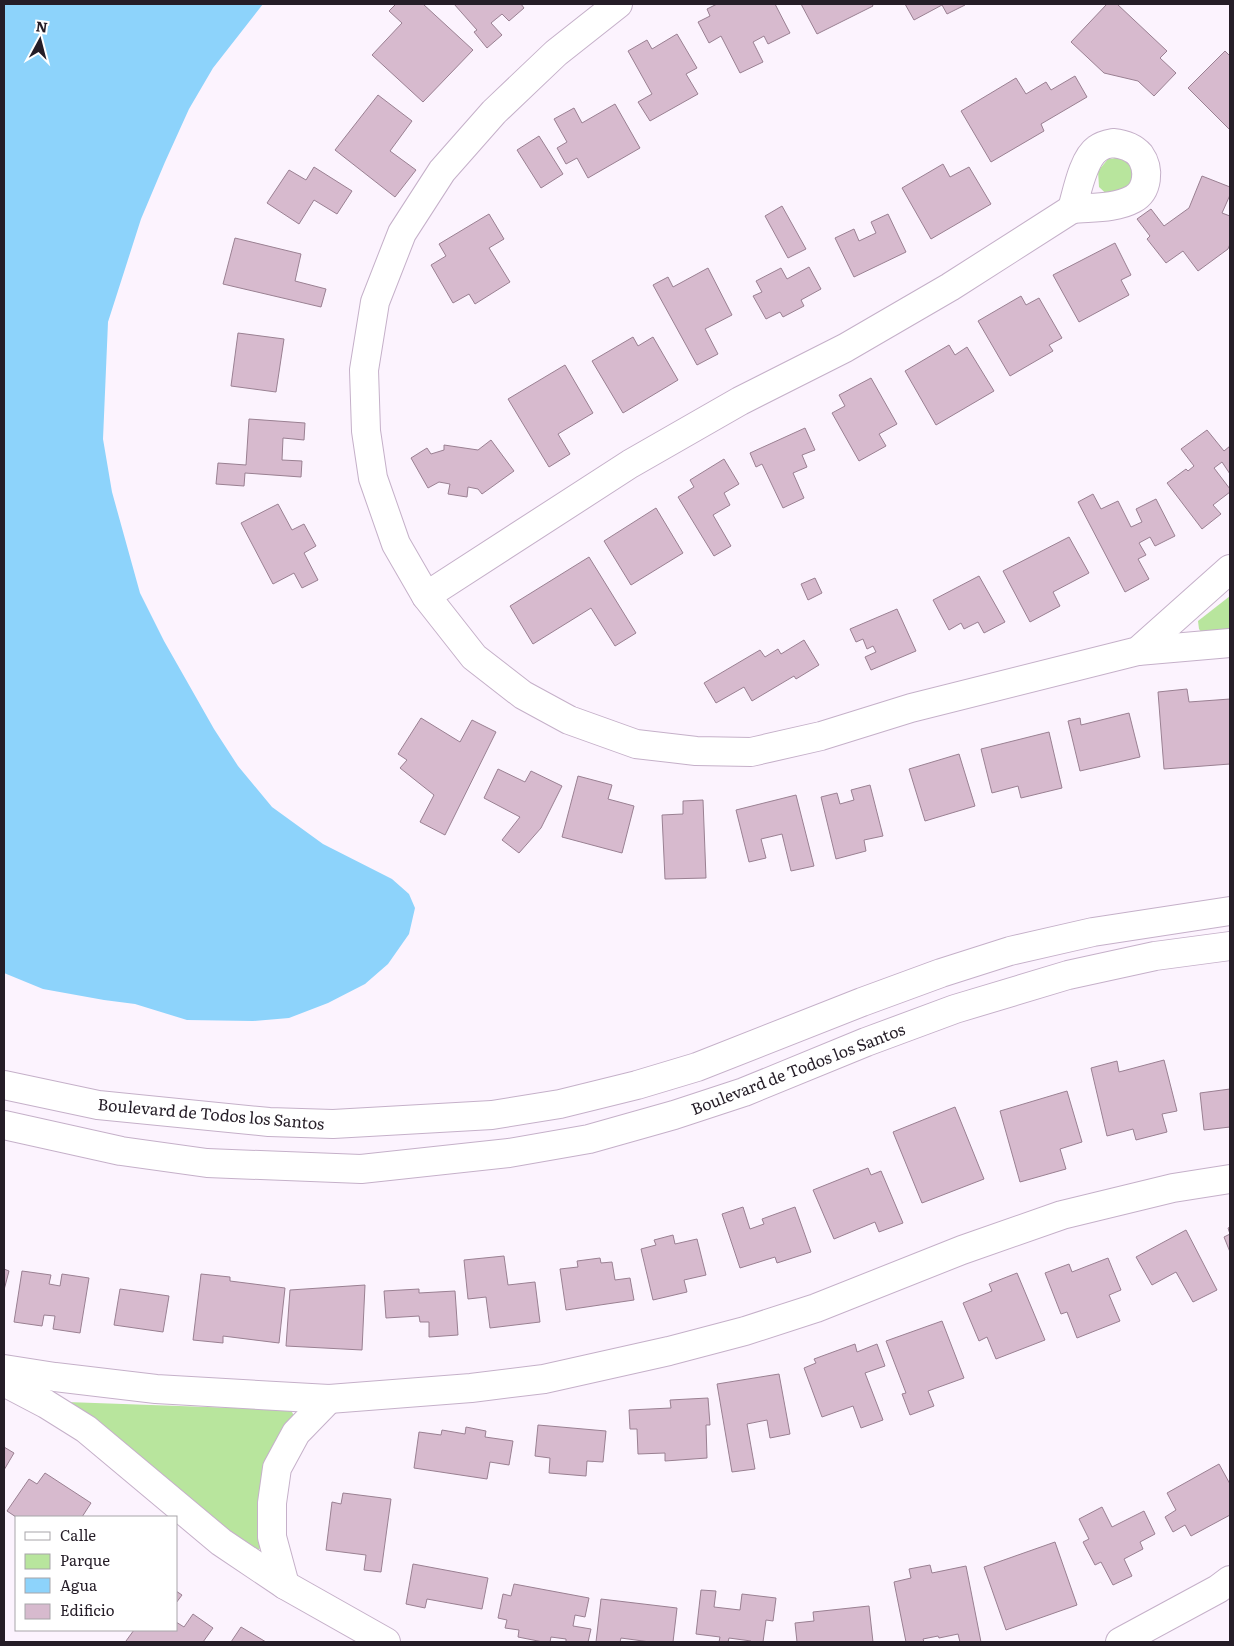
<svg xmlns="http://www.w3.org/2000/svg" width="1234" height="1646" viewBox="0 0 1234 1646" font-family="Literata,serif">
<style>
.green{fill:#b8e59d}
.water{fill:#8dd3fb}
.building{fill:#d7bace;stroke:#9a8092}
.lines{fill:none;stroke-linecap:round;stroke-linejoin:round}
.minor-casing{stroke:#c5b0c9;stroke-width:30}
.tertiary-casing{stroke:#c5b0c9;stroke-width:30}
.minor{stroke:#fff;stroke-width:28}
.tertiary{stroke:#fff;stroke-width:28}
.labels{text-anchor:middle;stroke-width:4;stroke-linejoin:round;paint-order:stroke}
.street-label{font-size:16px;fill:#251d27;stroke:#fff}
</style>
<rect width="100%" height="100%" fill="#fcf3fe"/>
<g class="green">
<polygon points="1125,157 1137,168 1138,184 1111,198 1099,187 1098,171 1108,159"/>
<polygon points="1230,596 1230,639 1208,641 1199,629 1198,621"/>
<polygon points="67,1402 291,1410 297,1422 264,1547 249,1553"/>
</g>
<polygon class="water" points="4,4 263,4 213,68 189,109 165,162 141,219 108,322 103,439 112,492 140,593 164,641 214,729 238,766 272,807 323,844 392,879 409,894 415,908 409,934 388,964 365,984 328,1003 289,1018 253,1021 187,1020 135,1004 104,1000 43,989 4,973"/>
<g class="building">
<polygon points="396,4 423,4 473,50 423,102 372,55 402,23 389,11"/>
<polygon points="454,4 521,4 524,8 509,21 502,14 491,23 502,35 487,48 474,32 477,30"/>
<polygon points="717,4 775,4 790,33 768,44 764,36 753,42 763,62 740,73 721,36 709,43 698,22 710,16 707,9"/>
<polygon points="801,4 872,4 873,6 817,34"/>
<polygon points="905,4 964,4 965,5 947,14 942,5 914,20"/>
<polygon points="1107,4 1117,4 1167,51 1160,58 1176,73 1154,96 1138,81 1104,73 1071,42"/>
<polygon points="677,34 697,68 686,74 698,94 650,121 638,102 652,94 628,51 647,40 652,49"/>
<polygon points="1225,51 1230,56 1230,130 1188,88"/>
<polygon points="1075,76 1087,97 1041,124 1044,131 991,162 961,111 1016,78 1026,94 1046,82 1051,90"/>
<polygon points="378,95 412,121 390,151 416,170 395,197 335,150"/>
<polygon points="615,104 640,148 588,178 577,158 566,164 557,148 567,142 554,119 574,108 582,123"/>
<polygon points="539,136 563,174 541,188 517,150"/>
<polygon points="943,164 950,177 969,167 991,204 931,239 902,188"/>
<polygon points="314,167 352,191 337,214 314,200 299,224 267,203 289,170 306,180"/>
<polygon points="1202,176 1230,187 1230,195 1222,213 1230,216 1230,244 1228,249 1198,271 1183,251 1166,263 1147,239 1150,236 1137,219 1151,209 1164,226 1189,208"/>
<polygon points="782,206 806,249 788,258 765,216"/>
<polygon points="489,214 504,239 489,248 510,282 475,304 469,294 453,303 431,265 446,256 439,244"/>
<polygon points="888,214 906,252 854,277 835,238 854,229 859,241 876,233 871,222"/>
<polygon points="235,238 301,254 295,281 326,289 321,307 223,284"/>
<polygon points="1115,243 1131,275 1121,280 1129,295 1079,322 1053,275"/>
<polygon points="809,267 821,289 801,300 804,306 783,317 780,312 766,319 753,296 762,292 756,281 781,268 787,279"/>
<polygon points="708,268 732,315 705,329 718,354 697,365 653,285 668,277 673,287"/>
<polygon points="1021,296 1026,305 1039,298 1062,338 1049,345 1053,351 1010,376 978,321"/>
<polygon points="238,333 284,339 276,392 231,386"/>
<polygon points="633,337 638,346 653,337 678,380 623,413 592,361"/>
<polygon points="949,345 955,355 967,347 994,391 936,425 905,371"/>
<polygon points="565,365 593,413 558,434 570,454 549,467 508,399"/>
<polygon points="871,378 897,424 879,434 886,446 859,461 832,413 845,406 839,395"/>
<polygon points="249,419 305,423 304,440 283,438 282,460 302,461 301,477 245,473 244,486 216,484 218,463 246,465"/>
<polygon points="805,428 815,450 802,455 807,467 793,473 804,498 783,508 762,464 756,467 750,453"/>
<polygon points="1207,430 1224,451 1230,446 1230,474 1222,462 1214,468 1230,489 1230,492 1213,505 1221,514 1202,529 1167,483 1186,469 1188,471 1194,466 1181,449"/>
<polygon points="491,440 514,471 482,494 478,489 468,487 467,497 448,494 450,484 439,482 428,488 411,458 427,448 431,454 444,450 444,445 478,450"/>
<polygon points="724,459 739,484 724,493 730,505 713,515 731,546 714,556 678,497 694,487 690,480"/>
<polygon points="1093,494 1101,509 1118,501 1131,527 1142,522 1136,509 1156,499 1175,536 1155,546 1150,537 1139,543 1146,555 1138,559 1149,579 1125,592 1078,502"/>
<polygon points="278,504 292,530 304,524 316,546 304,553 318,580 302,588 294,573 273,584 241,523"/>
<polygon points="656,508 683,553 631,585 604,541"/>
<polygon points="1069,537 1089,573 1053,592 1060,606 1030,622 1003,571"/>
<polygon points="589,557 636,633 615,646 591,608 533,644 510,606"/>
<polygon points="979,576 1005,622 984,633 978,622 964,629 961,623 949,630 933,600"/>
<polygon points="815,578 822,593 808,600 801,584"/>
<polygon points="897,609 916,651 871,670 865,657 876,652 873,646 867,649 863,639 856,642 850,629"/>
<polygon points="804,640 819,665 796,679 794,676 752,701 744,687 716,703 704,683 760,650 765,657 778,649 781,654"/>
<polygon points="1187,689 1189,702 1230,699 1230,764 1164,769 1158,692"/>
<polygon points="1129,713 1140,757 1080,771 1068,721 1080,718 1081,725"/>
<polygon points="421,718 460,742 472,720 496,732 445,835 420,822 434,795 400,768 407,760 398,754"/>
<polygon points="1049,732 1062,788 1021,798 1018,786 992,793 981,749"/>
<polygon points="959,754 975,806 925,821 909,769"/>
<polygon points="498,769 525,782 531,771 562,786 541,828 519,853 502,840 520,817 484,798"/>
<polygon points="578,776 612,785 608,799 634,806 622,853 562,837"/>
<polygon points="870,785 883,836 864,840 866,851 836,859 821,797 837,793 840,804 854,800 851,790"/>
<polygon points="796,795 814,866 791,871 782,834 761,839 766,858 749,862 736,810"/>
<polygon points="703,800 706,878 665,879 662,815 683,814 683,801"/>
<polygon points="1164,1060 1177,1111 1162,1114 1167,1132 1136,1140 1133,1129 1107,1136 1091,1068 1117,1061 1119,1072"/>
<polygon points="1230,1089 1230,1127 1204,1130 1200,1093"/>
<polygon points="1067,1091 1082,1142 1060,1149 1066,1169 1020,1182 1000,1111"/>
<polygon points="955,1107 984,1179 922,1203 893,1132"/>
<polygon points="868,1168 871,1175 881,1171 903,1223 879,1232 875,1222 834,1239 813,1190"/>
<polygon points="743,1207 750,1229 764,1224 762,1219 795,1207 811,1252 777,1263 775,1257 740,1268 722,1214"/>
<polygon points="1230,1227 1230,1252 1224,1237 1230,1234 1228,1228"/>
<polygon points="1186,1230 1217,1290 1193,1302 1176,1272 1152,1285 1136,1257"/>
<polygon points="673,1235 675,1244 697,1239 706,1275 684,1280 687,1292 653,1300 641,1249 656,1245 654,1240"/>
<polygon points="504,1256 508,1285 535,1282 540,1322 490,1328 486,1297 468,1299 464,1260"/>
<polygon points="600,1258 601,1263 612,1262 615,1280 630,1278 634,1300 566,1310 560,1269 578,1267 577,1261"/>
<polygon points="1108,1258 1121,1290 1109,1295 1120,1321 1077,1338 1067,1312 1061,1314 1045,1273 1069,1264 1072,1272"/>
<polygon points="4,1269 9,1271 4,1290"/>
<polygon points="22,1271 51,1275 49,1284 60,1286 62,1274 89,1278 80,1333 53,1329 55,1316 44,1315 42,1326 14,1322"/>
<polygon points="1017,1273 1045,1340 996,1359 987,1337 979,1341 963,1303 992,1291 989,1284"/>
<polygon points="201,1274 230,1277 230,1281 285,1288 279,1343 223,1336 223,1343 193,1340"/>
<polygon points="365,1285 362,1350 286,1346 290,1290"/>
<polygon points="120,1289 169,1296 163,1332 114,1325"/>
<polygon points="419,1289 419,1293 455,1291 458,1335 429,1337 429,1322 420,1322 419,1316 386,1318 384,1291"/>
<polygon points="942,1321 964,1378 928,1391 934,1406 910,1415 902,1394 906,1393 886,1341"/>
<polygon points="855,1344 857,1352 877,1344 885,1366 865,1373 883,1420 861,1428 853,1406 822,1417 804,1368 816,1363 814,1359"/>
<polygon points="779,1374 790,1434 770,1438 767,1420 747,1424 755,1469 732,1472 717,1384"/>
<polygon points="708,1398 710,1425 706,1425 707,1458 665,1461 665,1453 638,1454 637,1429 630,1429 629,1410 671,1408 670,1400"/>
<polygon points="538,1425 606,1431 603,1462 587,1461 586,1476 549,1473 550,1458 535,1456"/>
<polygon points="466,1427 486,1431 485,1437 513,1441 509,1465 490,1462 487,1479 414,1468 419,1432 441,1435 442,1430 465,1434"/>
<polygon points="4,1447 14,1453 4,1470"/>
<polygon points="1219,1464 1230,1484 1230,1515 1191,1536 1185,1525 1173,1532 1165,1517 1176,1510 1167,1493"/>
<polygon points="45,1473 91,1503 82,1517 16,1517 7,1511 29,1479 37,1484"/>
<polygon points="343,1493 391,1499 381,1572 364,1570 366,1555 326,1550 332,1502 341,1504"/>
<polygon points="1102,1507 1112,1527 1144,1511 1155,1534 1140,1542 1143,1549 1124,1559 1132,1576 1113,1585 1101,1562 1095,1565 1083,1542 1089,1539 1079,1519"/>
<polygon points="1055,1542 1077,1605 1006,1630 984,1567"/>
<polygon points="413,1564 488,1578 482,1609 427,1599 425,1608 406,1604"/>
<polygon points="930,1565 932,1573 966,1566 981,1642 960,1642 958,1634 939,1638 938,1636 923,1639 924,1642 906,1642 894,1582 911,1578 909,1569"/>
<polygon points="514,1584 589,1598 585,1617 575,1615 573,1626 591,1629 588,1642 566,1642 566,1639 551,1637 550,1642 543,1642 518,1637 519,1630 505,1628 507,1620 498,1618 503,1594 511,1596"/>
<polygon points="701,1590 716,1591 714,1607 740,1610 742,1594 776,1598 773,1621 766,1620 763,1642 751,1642 751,1641 729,1638 728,1642 719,1642 720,1637 696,1634"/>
<polygon points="176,1591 182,1595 176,1603"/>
<polygon points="601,1599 677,1608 673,1642 650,1642 621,1638 620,1642 596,1642"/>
<polygon points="869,1606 873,1642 797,1642 795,1623 814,1621 813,1612"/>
<polygon points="193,1614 213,1628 203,1642 128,1642 126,1641 134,1630 176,1630 176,1622 184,1627"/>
<polygon points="241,1627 266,1642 231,1642"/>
</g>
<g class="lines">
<defs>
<g id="minor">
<polyline points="618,4 556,53 494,112 442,171 402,233 375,302 364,370 366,431 373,478 396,544 426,596 474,657 523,695 569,720 636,744 696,751 751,752 821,736 911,708 1138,651 1230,569"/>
<path d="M1113,143C1123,144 1133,147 1140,155C1150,169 1148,191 1133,199C1115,209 1091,207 1072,209C1077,192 1083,159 1097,149C1102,145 1107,144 1113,143Z"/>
<polyline points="426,596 630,464 740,401 845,348 950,287 1072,209"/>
<polyline points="1138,651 1230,643"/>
<polyline points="4,1369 55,1377 156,1389 329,1399 471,1388 544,1379 669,1351 745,1331 816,1308 962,1250 1062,1215 1173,1188 1230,1179"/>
<polyline points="4,1382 46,1404 86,1429 221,1542 285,1585 386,1642"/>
<polyline points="285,1585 272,1537 272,1503 277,1468 296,1433 329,1399"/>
<polyline points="1120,1642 1218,1589 1230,1580"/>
</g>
<g id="tertiary">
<polyline points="4,1085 98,1105 269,1122 333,1124 492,1115 560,1104 637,1085 697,1067 862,1002 941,973 1010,951 1093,932 1230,911"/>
<polyline points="4,1125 121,1151 207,1163 361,1169 509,1153 589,1139 674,1115 744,1092 866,1042 955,1009 1068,975 1155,956 1230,946"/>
</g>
</defs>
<use href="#minor" class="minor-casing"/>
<use href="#tertiary" class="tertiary-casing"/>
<use href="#minor" class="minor"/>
<use href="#tertiary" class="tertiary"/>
</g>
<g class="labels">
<g class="street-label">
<text transform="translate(798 1069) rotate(-21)" y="6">Boulevard de Todos los Santos</text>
<text transform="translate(211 1114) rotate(5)" y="6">Boulevard de Todos los Santos</text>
</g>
</g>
<rect width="1234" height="1646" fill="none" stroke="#251d27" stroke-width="10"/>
<rect x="15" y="1516" width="162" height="115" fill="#ffffff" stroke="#a8a5a9"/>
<rect x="25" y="1532" width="25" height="8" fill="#ffffff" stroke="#a8a5a9"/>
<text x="60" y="1541" font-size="15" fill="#251d27">Calle</text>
<rect x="25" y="1554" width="25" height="15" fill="#b8e59d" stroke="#a8a5a9"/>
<text x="60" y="1566" font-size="15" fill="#251d27">Parque</text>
<rect x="25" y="1578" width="25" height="15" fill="#8dd3fb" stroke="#a8a5a9"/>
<text x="60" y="1591" font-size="15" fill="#251d27">Agua</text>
<rect x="25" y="1604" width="25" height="15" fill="#d7bace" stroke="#a8a5a9"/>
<text x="60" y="1616" font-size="15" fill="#251d27">Edificio</text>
<g transform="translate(40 40) rotate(7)" stroke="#ffffff" stroke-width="4" paint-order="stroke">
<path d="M0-4L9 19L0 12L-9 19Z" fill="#251d27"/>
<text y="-8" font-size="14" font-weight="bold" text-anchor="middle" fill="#251d27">N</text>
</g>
</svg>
